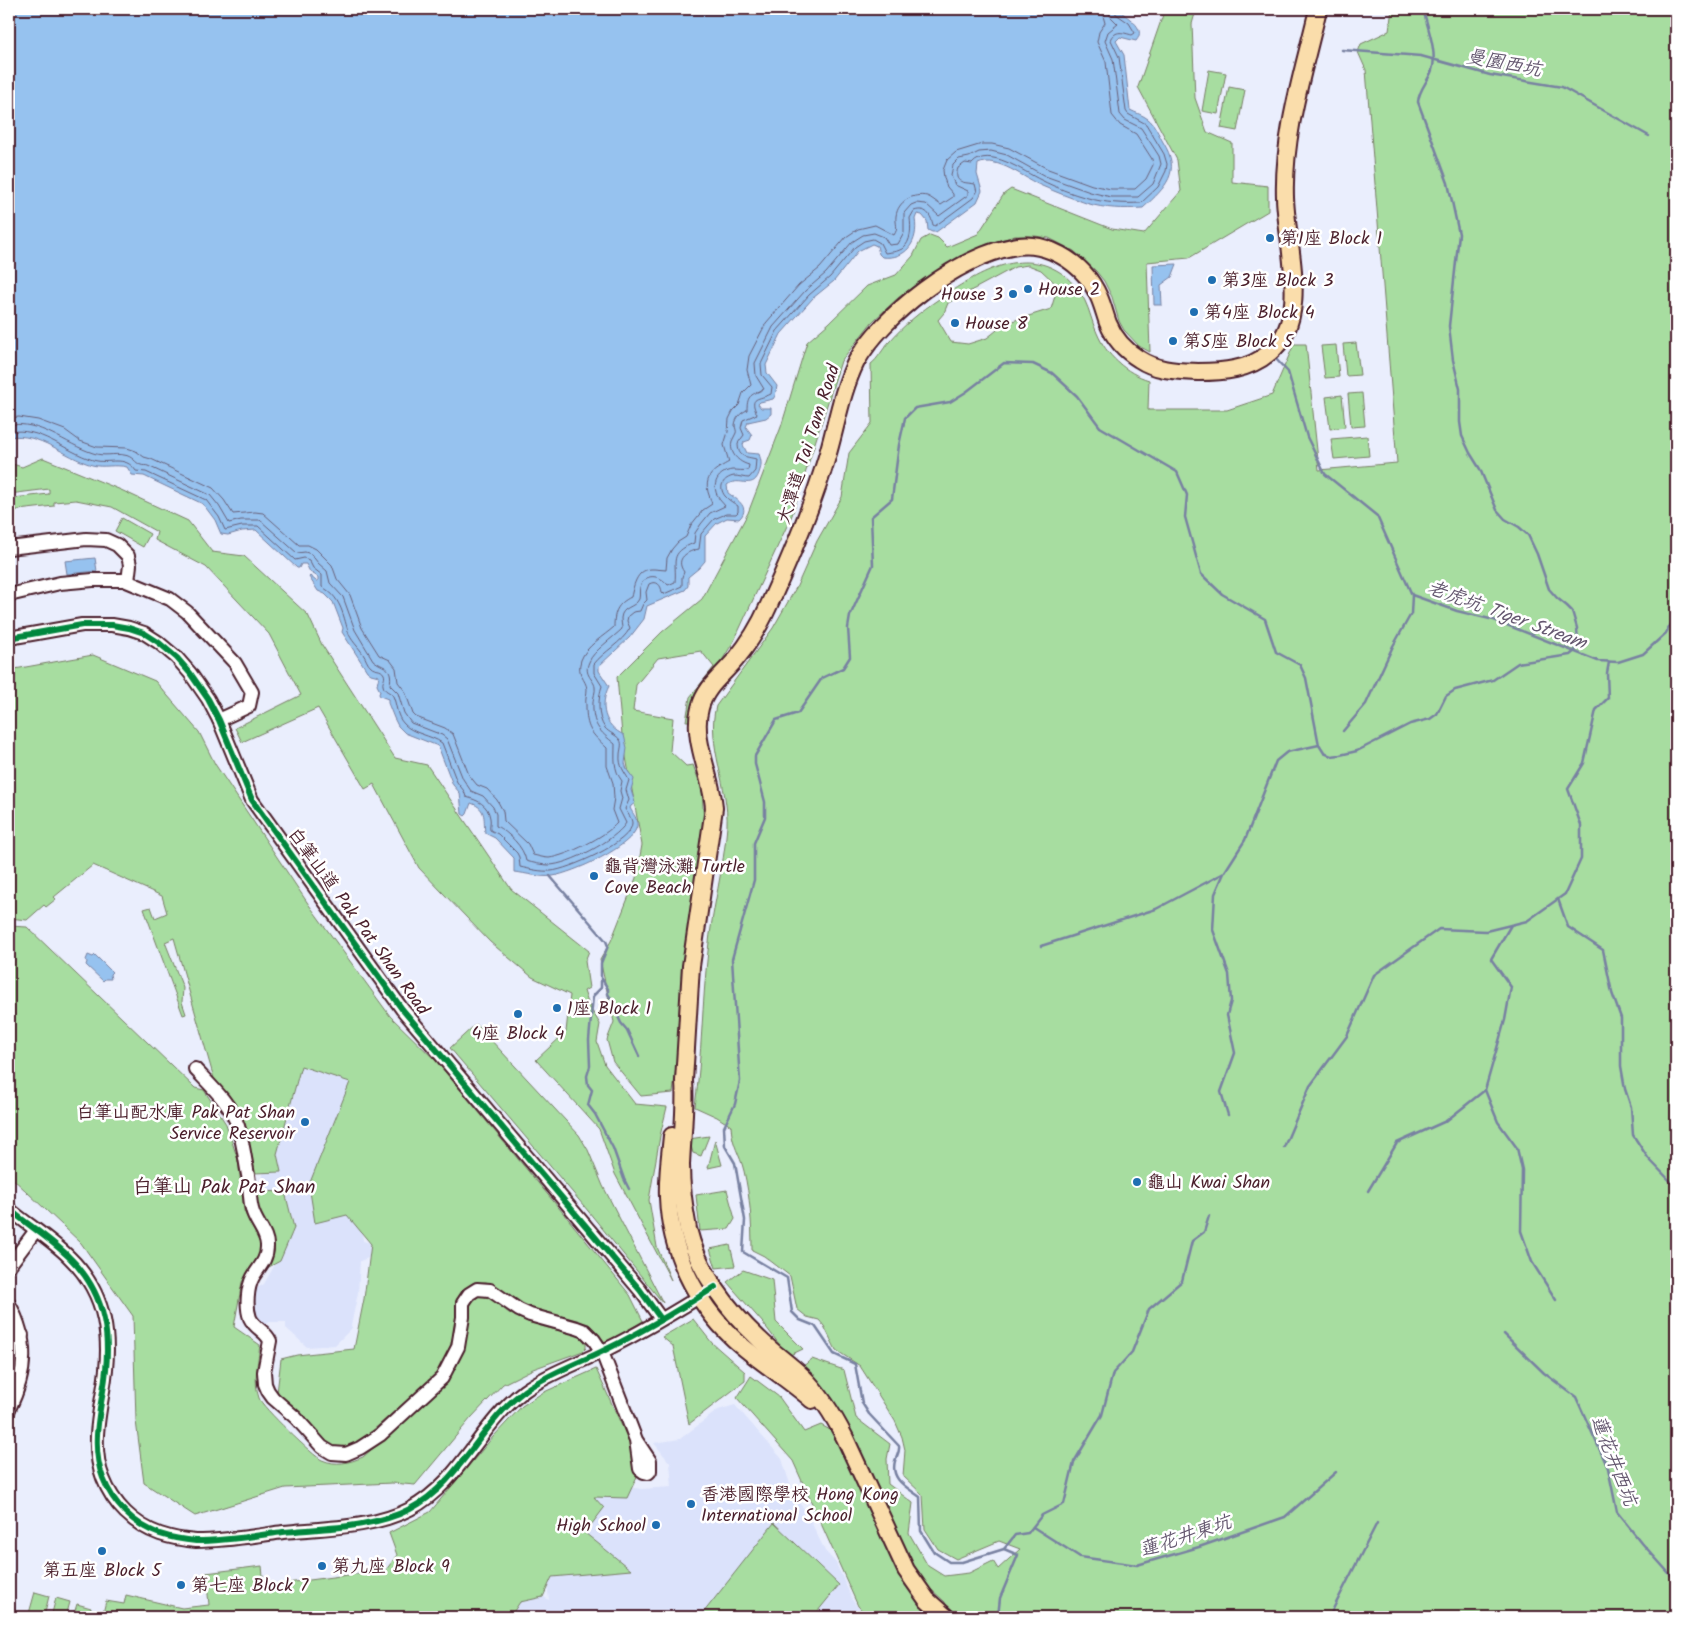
<svg xmlns="http://www.w3.org/2000/svg" width="1685" height="1626" viewBox="0 0 1685 1626" font-family="Kalam,'LXGW WenKai TC',sans-serif">
<style>
.built{fill:#dbe2fb}
.green{fill:#a7dda0;stroke:#787e66;fill-rule:evenodd}
.water{fill:#96c2ef;stroke:#7881a1}
.lines{fill:none;stroke-linecap:round;stroke-linejoin:round}
.shore{stroke:#686079;stroke-width:1}
.stream{stroke:#7881a1;stroke-width:2.5}
.minor-casing{stroke:#4a1f2b;stroke-width:16}
.major-casing{stroke:#4a1f2b;stroke-width:20}
.minor{stroke:#fff;stroke-width:12}
.major{stroke:#faddab;stroke-width:16}
.cycleway-casing{stroke:#fff;stroke-width:9}
.cycleway{stroke:#00873e;stroke-width:6}
.poi-dot{fill:#1f6fb2;stroke:#fff;stroke-width:2}
.labels{text-anchor:middle;stroke-width:5;stroke-linejoin:round;paint-order:stroke}
.poi-label{font-size:18px;fill:#4a1f2b;stroke:#fff;text-anchor:start}
.street-label{font-size:18px;fill:#4a1f2b;stroke:#fff}
.water-label{font-size:19px;font-style:italic;fill:#655870;stroke:#fff}
.quarter-label{font-size:20px;fill:#4a1f2b;stroke:#fff}
</style>
<rect width="100%" height="100%" fill="#eaeefd"/>
<filter id="ink" filterUnits="userSpaceOnUse"><feTurbulence type="fractalNoise" baseFrequency=".02" numOctaves="2"/><feDisplacementMap in="SourceGraphic" scale="10" xChannelSelector="R" yChannelSelector="G"/><feConvolveMatrix kernelMatrix="1 2 1 2 8 2 1 2 1" color-interpolation-filters="sRGB"/></filter>
<g filter="url(#ink)">
<g class="built">
<polygon points="327,1056 365,1083 360,1212 363,1241 375,1244 373,1256 360,1261 358,1293 351,1325 352,1328 335,1345 307,1347 286,1328 286,1322 268,1322 264,1328 256,1320 253,1303 255,1297 256,1289 264,1284 277,1261 278,1236 293,1234 293,1219 286,1219 272,1215 264,1187 259,1156 269,1063"/>
<polygon points="735,1405 782,1459 794,1497 806,1511 825,1551 836,1563 853,1601 865,1617 504,1617 525,1585 549,1600 544,1562 591,1493 611,1485 642,1489 672,1487 670,1463 654,1443 680,1439 718,1410"/>
</g>
<g class="green">
<polygon points="1165,9 1199,9 1196,10 1192,24 1195,98 1207,132 1232,143 1232,182 1268,186 1268,211 1189,258 1147,262 1150,352 1139,346 1124,330 1119,321 1112,297 1104,281 1096,271 1074,251 1049,238 1035,236 1015,236 987,244 942,267 899,297 872,322 841,361 792,515 734,641 716,670 694,721 686,721 690,697 714,667 701,651 658,658 636,685 633,711 673,718 670,751 686,766 693,765 702,789 704,825 685,947 678,1050 673,1093 641,1096 613,1062 607,1040 614,1022 600,960 611,941 636,878 642,845 622,735 617,677 662,632 702,599 748,513 781,427 807,342 829,323 867,286 896,275 913,256 921,240 930,235 938,238 947,247 978,234 1004,194 1011,189 1112,229 1144,234 1181,191 1177,160 1138,87"/>
<path d="M1392,9H1676V1617H951L945,1602L920,1579L802,1367L812,1359L844,1370L856,1418L890,1444L887,1459L888,1484L913,1503L909,1533L928,1566L944,1576L969,1573L993,1561L998,1569L1020,1549L999,1541L956,1559L938,1549L925,1529L923,1495L903,1476L905,1450L902,1437L895,1421L860,1366L836,1350L824,1326L819,1320L807,1317L797,1309L790,1276L764,1256L752,1250C752,1223 750,1197 744,1171C740,1154 732,1146 731,1126L717,1117L695,1107C702,1055 702,1003 708,951C712,909 724,868 727,826C729,787 706,743 716,706L773,628L797,586L817,541L842,497L849,453L872,423L871,364C878,359 883,348 890,341C904,325 921,311 939,299C975,275 1022,244 1064,275C1072,282 1080,291 1085,301C1090,311 1092,323 1097,333C1106,355 1126,373 1149,380L1148,410H1227L1272,395L1294,344H1306L1319,470L1397,463L1366,70L1358,52L1361,44L1389,31ZM1028,265L1041,270L1058,286L1051,309L1006,323L987,338L968,344L951,342L938,320L944,313L948,303L1015,267Z"/>
<polygon points="1209,70 1226,73 1218,114 1202,111"/>
<polygon points="1229,87 1245,90 1237,131 1221,128"/>
<polygon points="1356,343 1360,375 1346,376 1343,344"/>
<polygon points="1336,345 1339,377 1325,378 1321,346"/>
<polygon points="1362,393 1365,426 1351,427 1348,394"/>
<polygon points="1342,395 1345,427 1330,429 1326,397"/>
<polygon points="1367,436 1369,456 1334,459 1331,439"/>
<polygon points="43,458 121,490 188,521 212,552 244,556 308,615 322,645 395,758 427,765 511,889 589,951 585,961 589,988 584,991 589,1006 600,1024 597,1042 605,1065 635,1104 667,1107 660,1136 649,1200 657,1247 671,1280 615,1174 599,1129 536,1060 566,1032 570,995 532,977 490,942 419,868 374,784 365,789 318,708 242,742 235,728 301,695 269,634 206,567 155,540 157,532 112,507 76,500 54,502 54,506 9,511 9,494 12,494 13,498 49,494 49,489 9,494 9,463 22,467"/>
<polygon points="122,518 150,534 143,547 115,531"/>
<polygon points="93,655 155,681 199,732 215,764 309,905 390,1016 436,1061 569,1220 630,1295 643,1321 606,1343 589,1324 532,1308 517,1302 498,1287 486,1282 475,1283 464,1289 456,1300 456,1317 451,1345 437,1374 355,1446 347,1449 327,1448 279,1402 277,1393 281,1359 297,1355 354,1349 364,1299 371,1244 347,1215 315,1223 309,1185 350,1082 301,1066 277,1154 281,1172 254,1173 251,1157 238,1119 215,1082 174,938 165,942 183,988 182,1002 186,1014 183,1015 144,909 151,907 155,918 167,913 162,896 93,865 54,897 56,899 46,907 44,905 27,920 9,918 9,670"/>
<path d="M9,926L27,927L195,1088L204,1090L226,1124L238,1160L244,1211L261,1245L259,1254L242,1282L234,1327L260,1345C258,1362 253,1381 259,1398C261,1406 314,1457 322,1460C336,1466 349,1463 363,1457L447,1383L464,1349L470,1317L469,1305L479,1296C492,1296 499,1306 509,1313C528,1325 559,1330 581,1336L586,1344V1348L583,1351L533,1369L503,1384L471,1418L415,1485L392,1483L285,1488L195,1516L144,1483L136,1421L133,1316L81,1243L9,1175Z"/>
<polygon points="476,1024 579,1135 588,1150 603,1186 663,1303 584,1206 450,1048"/>
<polygon points="709,1136 701,1156 693,1153 689,1139"/>
<polygon points="715,1140 722,1165 708,1168"/>
<polygon points="727,1190 735,1219 729,1229 700,1231 696,1195"/>
<path d="M258,1191L285,1192L294,1228L280,1261L267,1268C286,1238 263,1232 258,1207C257,1203 258,1196 258,1191Z"/>
<polygon points="730,1245 735,1266 716,1268 710,1249"/>
<polygon points="743,1270 772,1280 776,1322 803,1349 788,1356 763,1323 727,1282"/>
<polygon points="693,1319 712,1343 745,1372 745,1381 689,1424 673,1346 662,1337"/>
<polygon points="596,1369 641,1468 627,1498 594,1497 604,1508 585,1533 631,1570 552,1577 543,1597 520,1602 510,1617 102,1617 106,1601 124,1604 126,1595 182,1608 209,1605 206,1573 262,1566 264,1586 386,1570 397,1555 389,1533 430,1512 493,1437 522,1406 542,1393"/>
<polygon points="751,1376 779,1397 804,1432 821,1425 832,1431 850,1463 909,1586 934,1617 868,1617 858,1606 793,1461 737,1398"/>
<polygon points="774,1523 839,1585 813,1617 700,1617"/>
<polygon points="35,1592 49,1596 44,1617 28,1617"/>
<polygon points="56,1598 70,1602 66,1617 51,1617"/>
<polygon points="77,1604 91,1608 89,1617 73,1617"/>
</g>
<g class="water">
<path d="M9,9H1118C1125,17 1148,27 1136,41L1120,37L1116,41L1124,55L1130,110C1136,113 1143,115 1148,119C1154,123 1159,135 1163,142C1182,172 1166,187 1143,208C1124,209 1105,209 1086,203C1071,198 1056,192 1042,186C1025,179 997,155 978,164L977,174L982,191L977,202L936,232H932L928,230L927,221L922,215L917,214L915,219C919,242 906,260 882,257L879,254L877,246L872,244L858,251L834,281L813,298L781,334L766,365L767,373L777,386L775,396L773,399L760,402L758,404L761,408H771V414L766,418L748,422L746,427L752,435L750,440L744,442L743,445L747,453L759,454C761,460 762,464 760,470C754,493 740,475 727,485L728,493C738,500 751,508 739,519L727,518L717,523L705,536V561L699,568L688,577V586L685,590L647,606L644,619L630,637L599,666V671L609,686C599,706 604,726 624,735L627,748L625,763L627,770L634,779L631,790L635,803L631,806L630,808C633,814 638,819 637,826C633,847 572,873 553,876C540,878 526,873 514,872V858L495,838L485,833C483,820 488,809 471,803L467,814L465,816L462,814L460,793L453,785L438,746L405,733L398,726L394,718L388,703V699L380,696L379,694L380,691L377,685L379,676L371,674L367,671L342,632L343,628L333,602L325,594L318,591L309,577L310,576L316,581H318V577L310,572L306,564H301L299,568H297L256,530L242,531L228,535L221,534L215,520L203,504L144,476L132,475L127,467C115,464 103,468 92,465C64,457 40,432 9,437Z"/>
<polygon points="1177,264 1172,277 1161,285 1162,305 1154,305 1153,265"/>
<polygon points="95,558 97,571 67,574 65,561"/>
<polygon points="88,955 93,957 95,955 112,972 110,974 111,979 105,979 103,981 86,965 87,962 86,960"/>
</g>
<g class="lines">
<g class="shore">
<path d="M9,418L19,417L38,420L65,430L80,441L97,447L127,448L136,451L144,457L151,459L213,488L224,500L233,514L255,512L263,513L299,545H308L316,549L332,565L337,579L350,595L362,628L379,655L390,660L396,668L398,682L405,691L413,714L416,717L445,728L453,734L469,775L477,785L487,789L497,800L503,811L504,821L528,844L533,855C538,856 544,858 549,858C567,856 606,836 617,823L612,810L614,798L613,783L607,766V748C591,733 586,729 586,705C585,700 587,694 587,689C586,679 576,675 581,660C586,646 604,636 614,627C614,612 617,604 631,597C634,584 637,568 654,569C658,569 662,570 666,570L667,558L672,549L678,542L686,537L691,525L703,510L712,504C711,500 709,496 708,492C704,474 717,469 729,462L724,445L728,432L729,419L733,411L739,405L743,393L751,385L747,370L749,356L766,323L799,285L820,268L846,237L858,229L875,225L894,235C899,228 895,223 896,216C898,201 913,193 927,196C932,198 936,202 941,205L953,197V194L947,187L944,178L943,170L947,160L956,152L982,144H992L1009,148L1048,169L1092,185L1111,189H1135L1146,179L1153,165L1152,159L1136,134L1120,125L1112,115L1106,62L1097,42L1099,32L1105,23L1101,9"/>
<path d="M9,425C40,420 65,444 93,453C104,457 114,453 124,455C133,456 135,463 141,465C143,466 146,465 148,466L210,495L219,506L229,523L241,520H260L297,553L305,552L311,554L318,563L327,571L330,583L343,597L355,630L373,660C384,669 393,665 390,685L398,693L404,713L411,723L442,735L447,739L463,779L471,791L483,796L493,807L496,814V826C508,832 524,847 526,861C533,863 542,865 549,865C568,865 616,840 626,823L619,809L622,798L620,791L622,781C613,769 615,758 615,744C599,731 592,725 593,702C593,698 596,691 595,687C594,679 583,675 589,662C593,651 613,638 622,629C622,626 621,622 621,618C622,606 635,608 639,599C640,595 639,591 640,587C645,572 660,575 668,585L675,582C677,562 668,553 694,543L695,533L701,524L710,513L725,506C723,503 720,501 718,497C711,484 718,472 732,470C738,470 743,471 748,470L749,465C738,462 729,453 732,441C733,438 735,436 736,433C737,431 735,428 735,425C736,417 741,413 747,410C747,394 752,395 764,389L756,376L755,363L773,327L805,291L826,273L852,242L863,235L874,233L884,237L889,245L898,244L904,233V213L911,205L916,203L926,204L939,216L968,195V191L955,185L951,176L953,165L959,159L969,157L979,152L991,151L1007,155L1045,176L1090,192L1111,197H1138L1153,184L1161,164L1159,156L1141,128L1125,120L1120,114L1113,59L1105,41L1108,32L1118,24L1110,16L1108,9"/>
<path d="M9,432C40,426 64,451 93,460C109,465 125,454 136,471L146,472L206,500L219,517L225,530L242,526H258L295,560L304,558L309,560L313,568L322,575V587C340,596 343,614 348,631C350,640 359,647 363,654C366,658 367,664 371,667C375,671 381,668 384,674C386,679 382,681 383,685C384,692 390,691 393,696C397,705 396,716 404,724C413,734 431,735 442,743L457,782L464,791L466,797C477,800 488,804 490,818C491,822 489,826 490,830L498,834L517,853L519,857L520,867C529,869 541,872 551,871C567,870 633,842 632,823C632,818 627,813 625,809L629,800L626,790L629,780C624,771 619,766 620,755C620,750 623,744 620,740C617,735 609,733 605,728C597,718 598,697 602,686L594,673V664C604,651 622,643 630,628L627,621L628,616L633,612L640,611L643,604L647,600L646,592L649,584C657,580 661,585 662,592L664,594L682,586V577L684,572C674,558 688,551 699,549L701,534L714,519L726,514H736L738,512V506C734,503 728,500 725,496C718,487 723,478 734,476C739,476 744,478 749,478L755,471L756,459C745,456 738,458 738,443L744,435L741,428L743,420L757,414C748,396 759,400 771,394L772,387L762,375L761,364L777,331L809,295L830,277L855,247L864,241L873,239L880,243L885,253C890,252 897,252 902,249C912,242 911,227 910,218L914,211C926,207 931,215 933,225L935,226L973,198L977,192L975,184C964,182 953,184 958,168L965,163L972,164C988,145 1024,172 1041,180C1055,187 1072,194 1088,198C1105,203 1123,204 1141,203L1158,187L1166,171L1167,164L1164,154L1146,124L1128,114L1126,111L1119,57L1111,40C1115,29 1124,33 1132,35L1135,33L1129,23L1116,14L1115,9"/>
</g>
<g class="stream">
<polyline points="1342,50 1421,56 1490,75 1562,87 1649,136"/>
<polyline points="1274,357 1288,372 1307,437 1325,474 1377,516 1412,595 1457,611 1494,620 1598,661 1618,662 1643,654 1666,633 1676,615"/>
<polyline points="1343,731 1366,704 1393,646 1411,614 1412,595"/>
<polyline points="1224,873 1215,894 1213,930 1229,974 1231,1001 1227,1015 1235,1053 1221,1092 1228,1115"/>
<polyline points="550,876 606,941 608,946 601,963 601,988 593,996 589,1040 590,1066 587,1076 588,1085 592,1090 588,1105 595,1114 613,1148 624,1179 629,1189"/>
<polyline points="1558,899 1568,927 1603,950 1612,993 1621,1018 1621,1066 1625,1089 1631,1107 1633,1135 1648,1158 1676,1187"/>
<polyline points="1511,925 1491,959 1511,987 1505,1020 1485,1090 1498,1122 1517,1148 1522,1170 1521,1231 1532,1262 1556,1300"/>
<polyline points="1041,946 1156,909 1224,873 1245,840 1276,761 1287,752 1319,745"/>
<polyline points="602,979 608,989 608,994 612,1000 614,1008 621,1023 627,1030 639,1056"/>
<polyline points="1284,1147 1310,1086 1347,1036 1374,975 1439,929 1486,931 1527,921 1565,894 1581,859 1581,825 1568,789 1584,763 1596,710 1608,698 1607,673 1609,662"/>
<polyline points="1368,1191 1397,1143 1446,1121 1485,1090"/>
<polyline points="1504,1334 1544,1373 1576,1397 1608,1468 1617,1512 1641,1542 1676,1581"/>
<polyline points="1033,1527 1080,1557 1137,1565 1199,1547 1285,1517 1336,1472"/>
<polyline points="1004,1549 1015,1535 1028,1533 1042,1515 1064,1504 1074,1462 1102,1415 1113,1373 1132,1352 1149,1309 1182,1281 1192,1241 1204,1232 1209,1216"/>
<path d="M998,1617L1000,1598L1018,1555L1004,1549L962,1562H949L934,1552L921,1531L920,1497C907,1487 890,1480 895,1461C897,1455 900,1452 899,1446L869,1414L862,1403L855,1364L834,1354L815,1326L800,1320L792,1312L787,1278L743,1252L745,1220L735,1163L725,1146L724,1127L735,1104L740,1081L732,959L754,880V843L765,817V802L755,764V756L776,720L798,713L822,678L843,668L850,657L848,628L850,616L873,565L871,517L892,499L899,445L905,418L915,408L950,402L966,392L1004,363L1033,364L1052,373L1077,396L1100,427L1177,472L1187,495L1185,517L1201,574L1222,594L1265,619L1276,652L1300,665L1306,678L1319,745L1324,753L1331,756L1340,755L1357,751L1410,724L1430,719L1437,714L1446,696L1455,690L1493,680L1518,663L1570,655L1575,651L1578,643L1577,628L1572,611L1567,606L1557,598L1549,589L1537,554L1528,535L1519,527L1505,519L1497,510L1480,469L1470,453L1462,436L1460,422V389L1453,360L1449,326L1459,234L1448,183L1418,102C1419,89 1428,82 1432,70C1438,54 1427,25 1423,9"/>
<polyline points="1329,1617 1377,1523"/>
</g>
<defs>
<g id="minor">
<polyline points="9,548 86,539 106,540 117,545 128,556 130,565 128,581"/>
<polyline points="9,595 60,583 93,580 124,580 170,599 187,612 235,663 252,692 249,706 219,720"/>
<polyline points="9,638 82,625 112,625 129,628 144,633 158,642 177,658 190,673 208,699 219,720 252,800 402,1009 640,1290 661,1319"/>
<path d="M195,1069C211,1086 230,1103 238,1126C243,1142 245,1159 248,1175C250,1186 249,1198 252,1209C255,1223 268,1233 267,1247C267,1260 259,1267 253,1277C247,1288 246,1307 250,1318C255,1329 266,1331 270,1341L264,1372L265,1384L268,1391L273,1398L296,1418L322,1447L332,1453L346,1454L360,1448L380,1435L442,1378L458,1347L463,1317V1303L469,1294L477,1289L490,1290L519,1310L530,1315L577,1328L585,1331L594,1340L602,1352L636,1440L650,1461V1471L648,1473L644,1472L640,1469L636,1440"/>
<path d="M9,1209C28,1225 51,1239 69,1257C108,1295 112,1341 103,1391C98,1420 92,1450 103,1478C113,1504 134,1525 160,1534C172,1538 184,1540 196,1541C225,1541 254,1536 283,1532C323,1528 374,1528 410,1509C460,1483 480,1424 524,1391C549,1373 580,1363 607,1349C644,1331 680,1309 715,1287"/>
<polyline points="9,1266 36,1230"/>
<path d="M9,1304C29,1340 27,1373 9,1409"/>
<polyline points="9,1344 22,1335"/>
</g>
<g id="major">
<path d="M672,1136C670,1156 667,1177 668,1197C670,1251 695,1302 734,1339C758,1361 787,1378 812,1400"/>
<path d="M946,1617L927,1600L906,1570L845,1438C834,1416 820,1394 802,1376C788,1363 772,1352 759,1339C728,1310 698,1271 688,1229C684,1208 681,1186 681,1165C682,1137 686,1109 684,1081L691,966L714,808C712,776 691,739 700,708C705,687 723,675 736,659C749,643 760,625 768,607C790,559 811,510 826,460C836,428 841,392 856,362C882,315 958,257 1012,247C1026,244 1038,245 1052,251C1073,260 1090,276 1099,297C1103,306 1105,315 1108,323C1114,338 1126,351 1139,359C1157,371 1177,371 1198,372C1223,372 1249,370 1269,353C1312,319 1286,244 1285,197C1283,133 1304,70 1318,9"/>
</g>
</defs>
<use href="#minor" class="minor-casing"/>
<use href="#major" class="major-casing"/>
<use href="#minor" class="minor"/>
<use href="#major" class="major"/>
<defs>
<g id="cycleway">
<polyline points="9,638 82,625 112,625 129,628 144,633 158,642 177,658 190,673 208,699 219,720 252,800 402,1009 640,1290 661,1319"/>
<path d="M9,1209C28,1225 51,1239 69,1257C108,1295 112,1341 103,1391C98,1420 92,1450 103,1478C113,1504 134,1525 160,1534C172,1538 184,1540 196,1541C225,1541 254,1536 283,1532C323,1528 374,1528 410,1509C460,1483 480,1424 524,1391C549,1373 580,1363 607,1349C644,1331 680,1309 715,1287"/>
</g>
</defs>
<use href="#cycleway" class="cycleway-casing"/>
<use href="#cycleway" class="cycleway"/>
</g>
</g>
<g class="poi-dot">
<circle cx="1270" cy="238" r="5"/>
<circle cx="1212" cy="280" r="5"/>
<circle cx="1028" cy="289" r="5"/>
<circle cx="1013" cy="294" r="5"/>
<circle cx="1194" cy="312" r="5"/>
<circle cx="955" cy="323" r="5"/>
<circle cx="1173" cy="341" r="5"/>
<circle cx="594" cy="876" r="5"/>
<circle cx="557" cy="1008" r="5"/>
<circle cx="518" cy="1014" r="5"/>
<circle cx="305" cy="1122" r="5"/>
<circle cx="1137" cy="1182" r="5"/>
<circle cx="691" cy="1504" r="5"/>
<circle cx="656" cy="1525" r="5"/>
<circle cx="102" cy="1551" r="5"/>
<circle cx="322" cy="1566" r="5"/>
<circle cx="181" cy="1585" r="5"/>
</g>
<g class="labels">
<g class="poi-label">
<text x="1280" y="244">第1座 Block 1</text>
<text x="1222" y="286">第3座 Block 3</text>
<text x="1038" y="295">House 2</text>
<text x="1003" y="300" text-anchor="end">House 3</text>
<text x="1204" y="318">第4座 Block 4</text>
<text x="965" y="329">House 8</text>
<text x="1183" y="347">第5座 Block 5</text>
<text x="604" y="872">龜背灣泳灘 Turtle<tspan x="604" dy="21">Cove Beach</tspan></text>
<text x="567" y="1014">1座 Block 1</text>
<text x="518" y="1039" text-anchor="middle">4座 Block 4</text>
<text x="295" y="1118" text-anchor="end">白筆山配水庫 Pak Pat Shan<tspan x="295" dy="21">Service Reservoir</tspan></text>
<text x="1147" y="1188">龜山 Kwai Shan</text>
<text x="701" y="1500">香港國際學校 Hong Kong<tspan x="701" dy="21">International School</tspan></text>
<text x="646" y="1531" text-anchor="end">High School</text>
<text x="332" y="1572">第九座 Block 9</text>
<text x="102" y="1576" text-anchor="middle">第五座 Block 5</text>
<text x="191" y="1591">第七座 Block 7</text>
</g>
<g class="street-label">
<text transform="translate(808 444) rotate(-72)" y="6">大潭道 Tai Tam Road</text>
<text transform="translate(359 921) rotate(54)" y="6">白筆山道 Pak Pat Shan Road</text>
</g>
<g class="water-label">
<text transform="translate(1504 62) rotate(11)" y="7">曼園西坑</text>
<text transform="translate(1507 614) rotate(20)" y="7">老虎坑 Tiger Stream</text>
<text transform="translate(1615 1460) rotate(69)" y="7">蓮花井西坑</text>
<text transform="translate(1185 1535) rotate(-18)" y="7">蓮花井東坑</text>
</g>
<g class="quarter-label">
<text x="224" y="1193">白筆山 Pak Pat Shan</text>
</g>
</g>
<rect width="1685" height="1626" fill="none" stroke="#fff" stroke-width="30"/>
<rect x="15" y="15" width="1655" height="1596" fill="none" stroke="#4a1f2b" stroke-width="2" filter="url(#ink)"/>
</svg>
